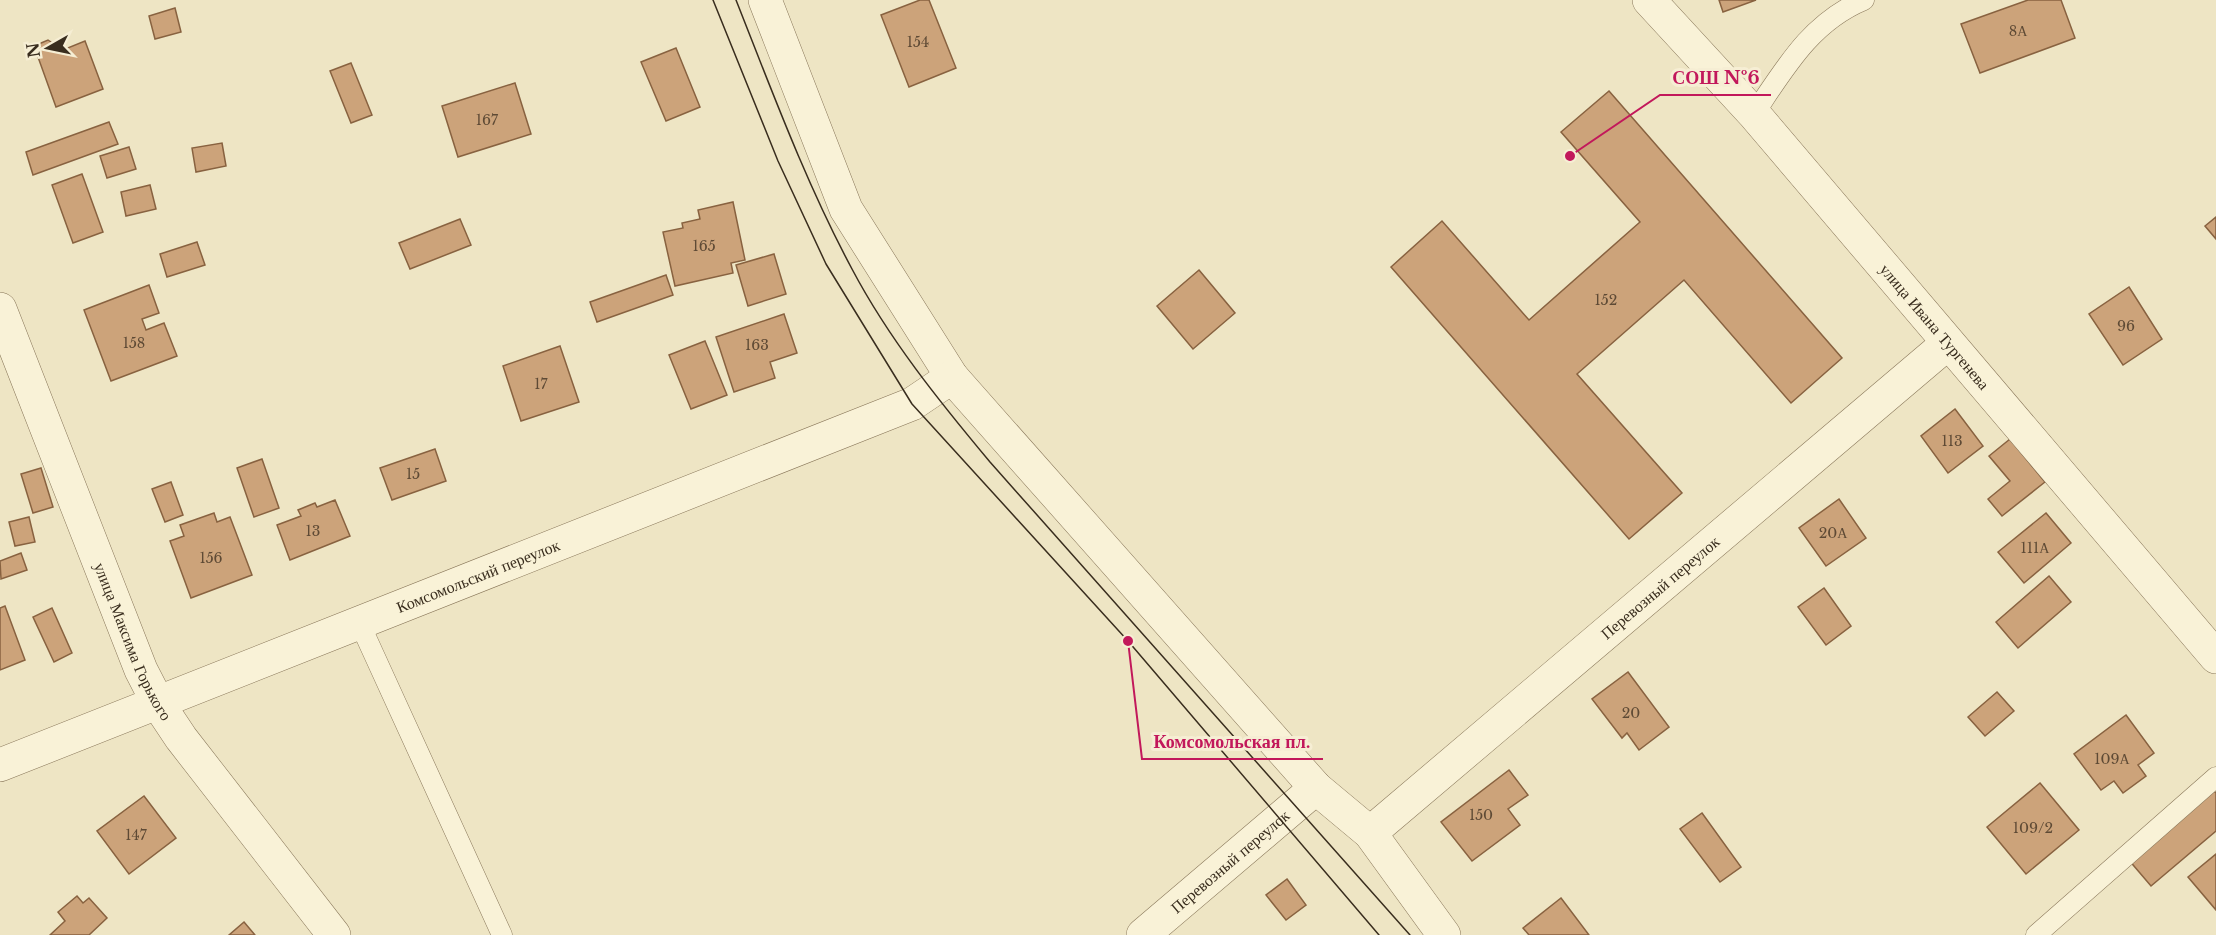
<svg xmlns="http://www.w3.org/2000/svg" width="2216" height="935" viewBox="0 0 2216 935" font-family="'Libre Baskerville',serif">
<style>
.building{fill:#cca37a;stroke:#886240;stroke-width:1.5}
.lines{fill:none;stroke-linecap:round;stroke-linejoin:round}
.lane-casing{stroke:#89775a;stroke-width:21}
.street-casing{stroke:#89775a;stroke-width:34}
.lane{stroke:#f9f2d7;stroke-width:20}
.street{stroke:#f9f2d7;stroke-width:33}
.tram{stroke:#392d1e;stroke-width:1.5}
.labels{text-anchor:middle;stroke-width:6;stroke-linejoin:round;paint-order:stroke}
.number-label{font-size:14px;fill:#5e4a35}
.street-label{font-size:16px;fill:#392d1e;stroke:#f6eed4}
.leader{fill:none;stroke:#c2185b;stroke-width:2}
.callout-dot{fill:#c2185b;stroke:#f6eed4;stroke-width:2}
.callout-label{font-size:18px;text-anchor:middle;font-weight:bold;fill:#c2185b;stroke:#f6eed4;stroke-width:6;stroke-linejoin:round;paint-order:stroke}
</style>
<rect width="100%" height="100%" fill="#eee5c4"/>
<g class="building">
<polygon points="920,0 929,0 956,68 909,87 881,15"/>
<polygon points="1719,0 1756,0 1723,12"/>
<polygon points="2028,0 2061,0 2075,38 1980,73 1961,24"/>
<polygon points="175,8 181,32 155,39 149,16"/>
<polygon points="48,40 63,50 85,41 103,89 56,107 34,46"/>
<polygon points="676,48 700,107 666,121 641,62"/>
<polygon points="351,63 372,115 351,123 330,71"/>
<polygon points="515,83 531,134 458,157 442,106"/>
<polygon points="1609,91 1842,358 1791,403 1684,280 1577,374 1682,493 1629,539 1391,267 1442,221 1529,320 1640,222 1561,132"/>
<polygon points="109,122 118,144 33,175 26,152"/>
<polygon points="222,143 226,166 196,172 192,148"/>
<polygon points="129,147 136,169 107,178 100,156"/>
<polygon points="82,174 103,232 73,243 52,185"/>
<polygon points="150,185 156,209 126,216 121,192"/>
<polygon points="733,202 745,260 731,263 733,273 675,286 663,232 683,228 682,223 700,219 698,210"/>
<polygon points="2216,217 2216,239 2205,226"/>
<polygon points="460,219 471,245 410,269 399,243"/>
<polygon points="197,242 205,265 167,277 160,254"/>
<polygon points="774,254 786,294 748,306 736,265"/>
<polygon points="1199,270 1235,313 1193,349 1157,306"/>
<polygon points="666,275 673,295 597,322 590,302"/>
<polygon points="149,285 159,313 142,319 146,330 164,323 177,356 111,381 84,310"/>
<polygon points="2129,287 2162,339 2123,365 2089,314"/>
<polygon points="784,314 797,353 770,362 775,378 734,392 716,337"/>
<polygon points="705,341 727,395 691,409 669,355"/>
<polygon points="560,346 579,402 521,421 503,366"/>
<polygon points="1955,409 1983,446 1948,473 1921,436"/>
<polygon points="2010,439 2045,482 2002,516 1988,499 2010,481 1989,456"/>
<polygon points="435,449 446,481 392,500 380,468"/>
<polygon points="262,459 279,508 254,517 237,468"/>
<polygon points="41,468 53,507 33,513 21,474"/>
<polygon points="171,482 183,515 165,522 152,489"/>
<polygon points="1839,499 1866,538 1826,566 1799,528"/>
<polygon points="335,500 350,536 290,560 277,525 301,516 298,510 315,503 317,507"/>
<polygon points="214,513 217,522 230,517 252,575 191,598 170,541 184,536 180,525"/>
<polygon points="2046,513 2071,543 2024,583 1998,552"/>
<polygon points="29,517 35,542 15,546 9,522"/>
<polygon points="21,553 27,570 1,579 0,561"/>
<polygon points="2049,576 2071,602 2018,648 1996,622"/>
<polygon points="1824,588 1851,626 1826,645 1798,607"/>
<polygon points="5,606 25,660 0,670 0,608"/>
<polygon points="52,608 72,653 54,662 33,617"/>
<polygon points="1628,672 1669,727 1639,750 1627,733 1622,738 1592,699"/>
<polygon points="1997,692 2014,711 1985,736 1968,717"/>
<polygon points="2126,715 2154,753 2138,765 2146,776 2123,793 2114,781 2101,790 2074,754"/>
<polygon points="1509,770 1528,795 1508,809 1520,825 1472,861 1441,822"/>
<polygon points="2040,783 2079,830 2026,874 1987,827"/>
<polygon points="2211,788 2216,793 2216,831 2151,886 2128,859"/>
<polygon points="144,796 176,838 129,874 97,831"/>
<polygon points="1702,813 1741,867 1720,882 1680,829"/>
<polygon points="2216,854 2216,910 2188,877"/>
<polygon points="1287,879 1306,905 1286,920 1266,895"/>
<polygon points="77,896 83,903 89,898 107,918 89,935 50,935 65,921 58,912"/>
<polygon points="1561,898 1589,935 1529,935 1523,928"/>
<polygon points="244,922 255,935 229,935"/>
</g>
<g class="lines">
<defs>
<g id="lane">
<path d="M1754,114C1785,68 1811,22 1864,0"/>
<polyline points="360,624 502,935"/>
<polyline points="2036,935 2216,777"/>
</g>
<g id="street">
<polyline points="765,0 846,209 952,377 1316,788 1370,833 1444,935"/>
<path id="s1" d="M1649,0L1754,114L2216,657"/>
<path id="s2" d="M0,309L141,670L159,705L181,738L334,935"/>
<path id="s3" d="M0,765L912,404L952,377"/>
<path id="s4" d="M1370,833L1948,343"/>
<path id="s5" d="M1143,935L1316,788"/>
</g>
</defs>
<use href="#lane" class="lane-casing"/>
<use href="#street" class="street-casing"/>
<use href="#lane" class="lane"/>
<use href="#street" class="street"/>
<g class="tram">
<polyline points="713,0 778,161 826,264 912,404 1128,641 1379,935"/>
<path d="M736,0C772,91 806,183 852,269C889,339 939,401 990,462L1410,935"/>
</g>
</g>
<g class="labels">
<g class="number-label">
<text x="2018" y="36">8А</text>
<text x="918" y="47">154</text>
<text x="487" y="125">167</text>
<text x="704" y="251">165</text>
<text x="1606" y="305">152</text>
<text x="2126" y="331">96</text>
<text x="134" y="348">158</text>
<text x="757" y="350">163</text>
<text x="541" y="389">17</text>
<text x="1952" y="446">113</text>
<text x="413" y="479">15</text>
<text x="313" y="536">13</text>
<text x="1833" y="538">20А</text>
<text x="2035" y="553">111А</text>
<text x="211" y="563">156</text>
<text x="1631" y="718">20</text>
<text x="2112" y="764">109А</text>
<text x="1481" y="820">150</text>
<text x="2033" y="833">109/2</text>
<text x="136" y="840">147</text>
</g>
<g class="street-label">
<text dy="6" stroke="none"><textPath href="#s1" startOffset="434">улица Ивана Тургенева</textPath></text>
<text dy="6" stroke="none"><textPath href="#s3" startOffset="514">Комсомольский переулок</textPath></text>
<text dy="6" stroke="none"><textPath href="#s4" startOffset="380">Перевозный переулок</textPath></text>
<text dy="6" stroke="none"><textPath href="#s2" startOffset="358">улица Максима Горького</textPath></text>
<text dy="6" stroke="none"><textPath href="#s5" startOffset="114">Перевозный переулок</textPath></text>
</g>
</g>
<path class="leader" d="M1570 156L1660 95H1771M1128 641L1142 759H1323"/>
<g class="callout-dot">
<circle cx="1570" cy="156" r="6"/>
<circle cx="1128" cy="641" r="6"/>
</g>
<g class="callout-label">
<text x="1716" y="84">СОШ №6</text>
<text x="1232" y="748">Комсомольская пл.</text>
</g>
<g transform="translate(48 48) rotate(261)" stroke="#f6eed4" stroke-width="4.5" paint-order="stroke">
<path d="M0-4.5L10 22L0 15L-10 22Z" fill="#392d1e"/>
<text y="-9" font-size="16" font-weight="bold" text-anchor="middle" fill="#392d1e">N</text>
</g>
</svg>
